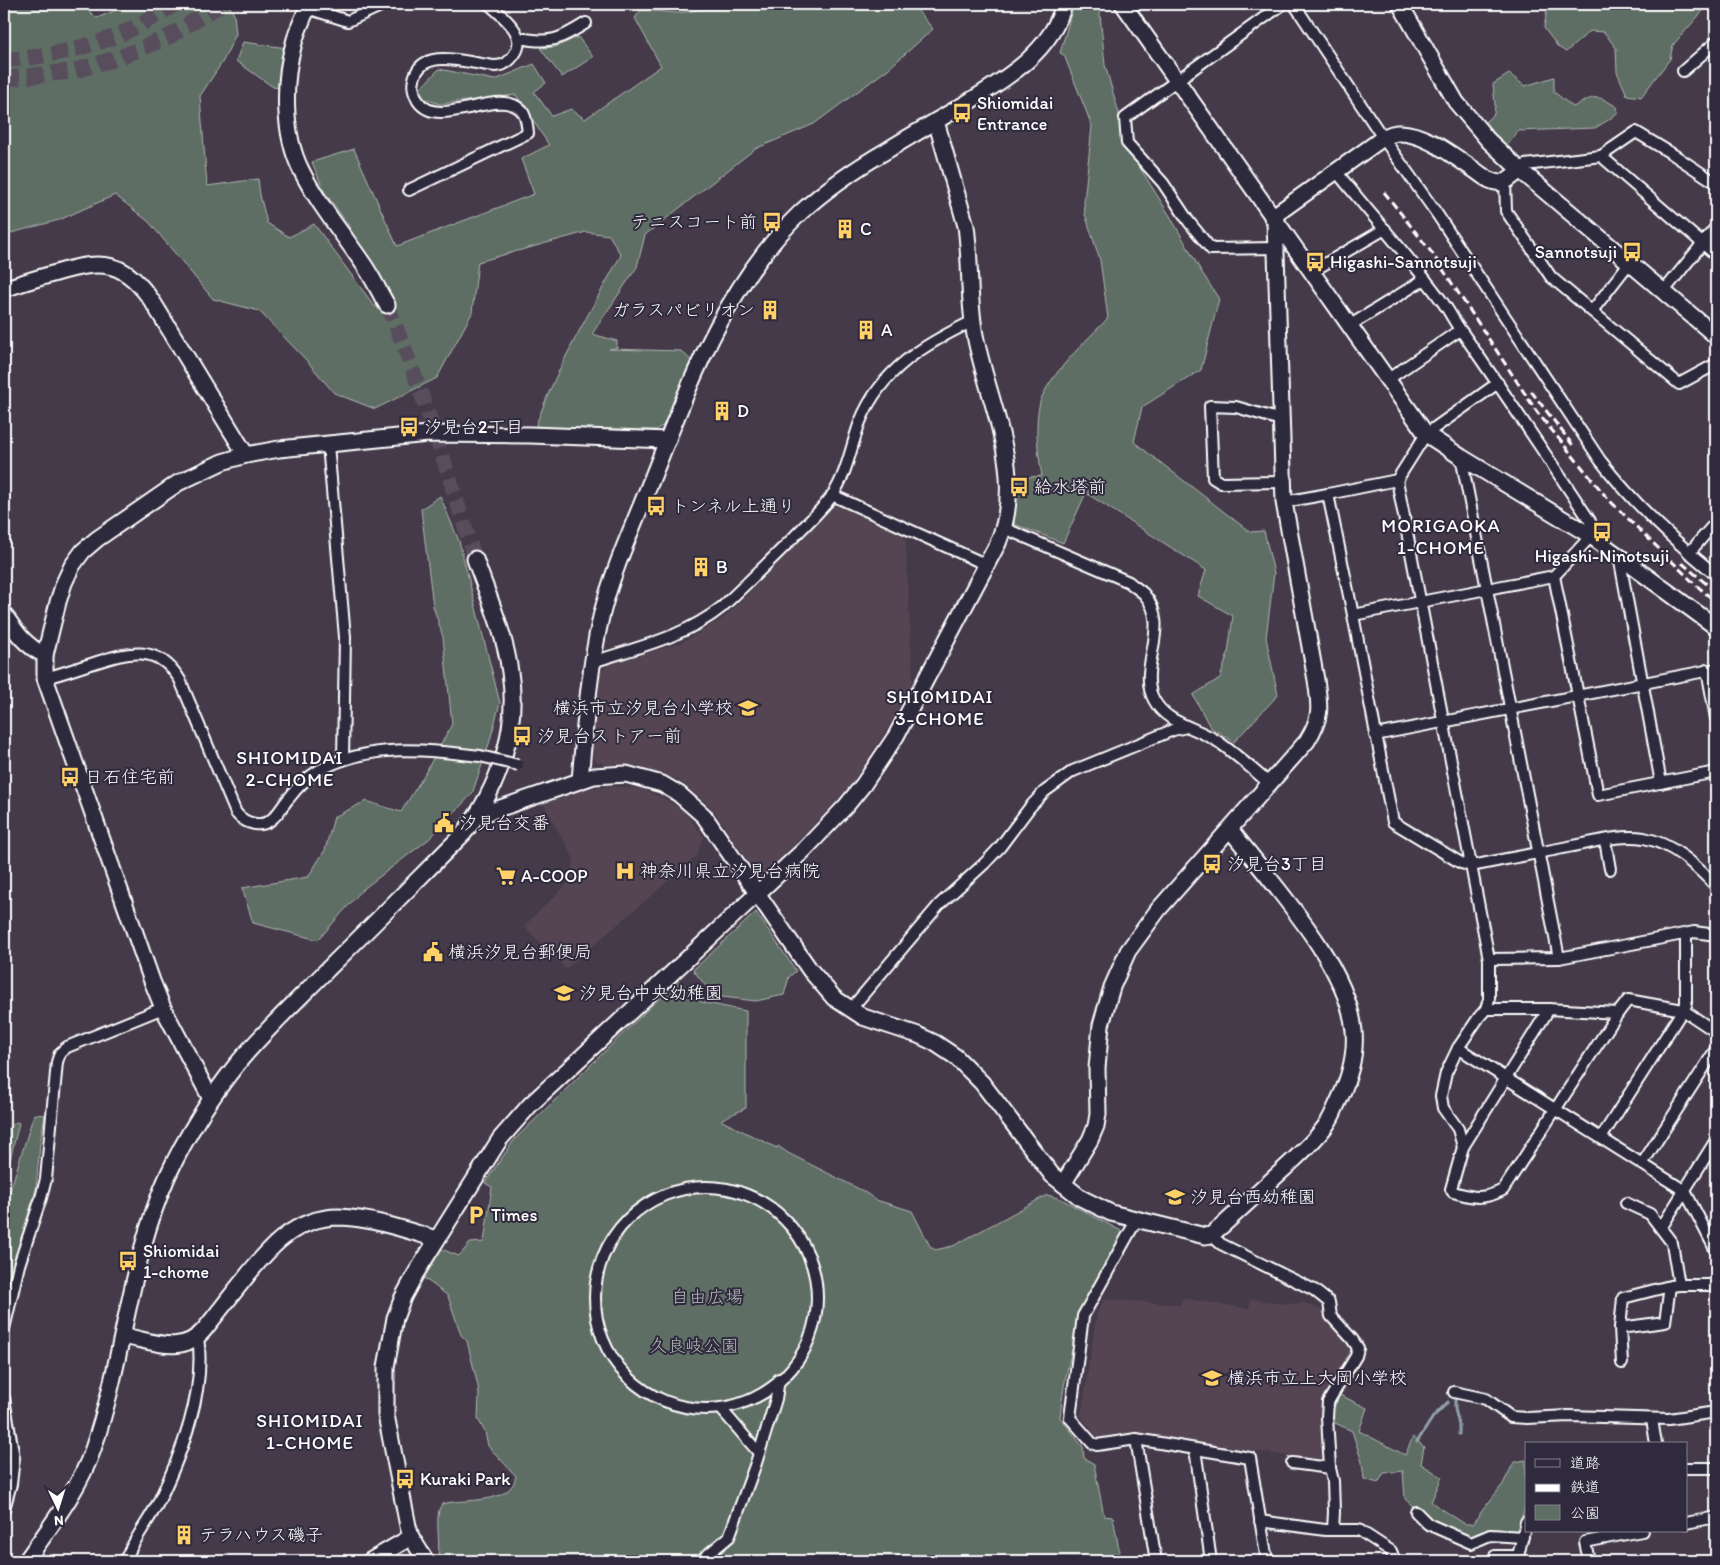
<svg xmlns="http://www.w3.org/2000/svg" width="1720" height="1565" viewBox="0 0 1720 1565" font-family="Itim,'Klee One',sans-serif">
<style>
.built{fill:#544553}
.green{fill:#5f6e65;stroke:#afb6b2}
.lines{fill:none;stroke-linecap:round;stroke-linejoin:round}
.stream{stroke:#92a1ab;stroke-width:3}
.secondary-tunnel{stroke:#584e5c;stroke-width:15;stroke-dasharray:15 8;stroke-linecap:butt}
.primary-tunnel{stroke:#584e5c;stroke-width:16;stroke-dasharray:16 8;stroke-linecap:butt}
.street-casing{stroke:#fff;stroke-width:14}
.secondary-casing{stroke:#fff;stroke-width:19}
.street{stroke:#2f2a3d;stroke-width:10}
.secondary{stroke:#2f2a3d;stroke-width:15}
.rail{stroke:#fff;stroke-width:3;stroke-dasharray:8 4;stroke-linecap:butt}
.street-bridge-casing{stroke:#fff;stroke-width:14;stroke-linecap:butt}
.street-bridge{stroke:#2f2a3d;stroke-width:10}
.labels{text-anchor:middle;stroke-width:4;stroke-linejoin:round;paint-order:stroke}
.poi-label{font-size:18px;fill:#fff;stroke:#2f2a3d;text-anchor:start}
.park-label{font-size:18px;fill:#afb6b2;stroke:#2f2a3d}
.neighbourhood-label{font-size:19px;letter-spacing:1px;fill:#fff;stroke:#2f2a3d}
</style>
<rect width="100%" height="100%" fill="#453a4a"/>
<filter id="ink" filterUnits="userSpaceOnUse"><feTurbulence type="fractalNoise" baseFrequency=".02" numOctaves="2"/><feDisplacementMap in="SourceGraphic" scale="10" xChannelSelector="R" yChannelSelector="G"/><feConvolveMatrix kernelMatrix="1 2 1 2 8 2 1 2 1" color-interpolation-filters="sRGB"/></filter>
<g filter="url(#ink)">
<g class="built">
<polygon points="838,505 905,534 913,683 884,734 848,789 763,876 760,875 745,857 712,808 677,779 637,766 604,764 595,761 592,752 601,671 609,664 681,643 725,617 834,506"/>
<polygon points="609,786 643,789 663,798 682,809 704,837 696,857 566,969 524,926 567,884 574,859 547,811 544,803 579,790"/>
<polygon points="1182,1298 1249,1309 1251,1299 1287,1304 1304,1303 1327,1312 1353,1347 1354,1353 1323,1404 1327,1458 1321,1461 1133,1432 1098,1438 1081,1416 1097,1313 1104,1299 1181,1305"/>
</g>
<g class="green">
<path d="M4,4H80L97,18L130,4H228L234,14L236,34L223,61L200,96L207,186L258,179L260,195L267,223L289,237L314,224L375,307L388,298L347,223L324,191L312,162L354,149L397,246L534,194L521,159L549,145L516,95L440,104L414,95L439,69L495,80L534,64L546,83L534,92L552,116L571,109L585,119L661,66L635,18L641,10L678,13L727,6L729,4H912L933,29L888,69L814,124L755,149L645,235L637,267L592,334L617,341V348L609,349L681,351L691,360L664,425L656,430L537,427L536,425C557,366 591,310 621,255L609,235L586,232L478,262L472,313L437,378L375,409L334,393L307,361L259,311L213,299L149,222L115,195L59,220L4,235Z"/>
<path d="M1074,4H1099L1105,65L1120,117L1125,144L1170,216L1201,271L1219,299L1201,370L1142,407L1134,442L1250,532L1264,531L1274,573L1266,638L1278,695L1234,742L1210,727L1193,695L1220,678L1228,653L1233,616L1198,596L1206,570L1086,493L1063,543L1014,524L1017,478L1042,476C1038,453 1034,425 1040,402C1048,376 1088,339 1108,318L1100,260L1085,214L1084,202L1092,126L1064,55L1060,53Z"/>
<polygon points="1548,4 1709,4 1673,45 1670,59 1641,97 1627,95 1617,72 1616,48 1604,32 1590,31 1566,52 1558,47 1544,28"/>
<polygon points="578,37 593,57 562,77 540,48 555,47"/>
<polygon points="243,42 287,48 280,67 279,88 273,87 236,61"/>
<path d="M1509,74L1525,86L1554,77V92L1573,107C1595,96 1595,93 1617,107L1618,112L1610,119L1595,128L1518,131L1506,148L1485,122L1494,114L1495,105L1493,84Z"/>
<polygon points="440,496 459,541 500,703 489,744 472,794 429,839 362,890 318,940 253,923 242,888 308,877 325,850 334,817 366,801 401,812 424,775 452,724 443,637 433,606 421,509"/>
<polygon points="756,912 796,971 789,977 784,995 756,1001 714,996 693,970"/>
<path d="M678,980L701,1002L746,1011V1108L722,1119V1121L777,1148L778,1146L788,1153L863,1191L876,1200L912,1211L930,1246L935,1250L953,1246L1047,1195L1061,1199L1123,1232C1106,1265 1089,1298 1077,1334C1068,1361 1063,1388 1060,1417L1083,1447L1084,1458L1094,1464L1104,1516L1113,1517L1121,1561H437C442,1545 433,1515 442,1504C463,1498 511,1506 516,1476L488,1446L485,1432L478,1419L479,1396L478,1386L467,1341L461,1335L448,1296L424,1278L441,1249L459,1256L470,1243L484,1242L492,1187L485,1183L514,1140Z"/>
<polygon points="34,1114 45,1115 40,1144 36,1189 4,1295 4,1210"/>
<polygon points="16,1122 19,1123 4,1185 4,1132"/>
<polygon points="1340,1395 1367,1408 1359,1431 1405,1455 1413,1437 1424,1447 1421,1464 1442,1477 1431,1502 1465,1524 1472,1524 1503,1484 1514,1462 1526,1460 1526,1503 1518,1530 1471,1539 1432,1523 1405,1499 1403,1471 1384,1473 1378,1483 1364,1479 1362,1462 1352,1431 1333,1422 1333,1410"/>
</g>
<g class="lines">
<g class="stream">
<polyline points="1455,1397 1455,1409 1459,1425 1459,1434"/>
<polyline points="1417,1442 1433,1417 1448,1402"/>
</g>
<path class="secondary-tunnel" d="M387,305C422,388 448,473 475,559"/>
<g class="primary-tunnel">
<path d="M4,60C39,58 77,50 111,38C131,31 157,14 176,4"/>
<polyline points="4,79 74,71 121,57 170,36 221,4"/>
</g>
<defs>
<g id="street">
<path d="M1294,4L1383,138L1437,214L1600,460C1633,503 1674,541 1716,575"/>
<polyline points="307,8 348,21 385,4"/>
<path d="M519,38C551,44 559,40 586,23"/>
<polyline points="1683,71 1716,42"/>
<polyline points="1601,156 1716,255"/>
<polyline points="1520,170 1525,165 1601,156 1636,132 1674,155 1716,183"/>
<path d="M1336,171C1370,214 1408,255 1441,300C1449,310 1454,322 1462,332C1506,395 1548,458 1590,521L1591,536L1554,576L1487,589L1559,958"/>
<polyline points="1505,181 1506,211 1551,277 1679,384 1716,364"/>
<path d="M409,190L528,133C527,126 527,117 522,111C499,85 439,132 418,101C414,94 412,87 414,79C422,44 472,65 495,66C504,66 509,62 514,55C529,35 503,17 489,4"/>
<polyline points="1276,248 1211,249 1189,222 1163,183 1127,143 1125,118 1283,4"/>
<polyline points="1311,272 1385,229"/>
<polyline points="1664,291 1716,227"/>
<polyline points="1592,311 1630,262"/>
<polyline points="1349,326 1425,279"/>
<polyline points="1387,380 1460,330"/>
<polyline points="1281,420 1236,407 1210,406 1213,478 1221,483 1283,482"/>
<polyline points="328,445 345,637 343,760"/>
<polyline points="1397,480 1328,494 1353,615 1487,589 1461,457"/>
<polyline points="832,495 987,565"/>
<polyline points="1284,502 1328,494"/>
<path d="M1004,528L1129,582C1133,586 1140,590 1144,594C1173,627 1136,667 1154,700C1167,725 1198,727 1220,743C1237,755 1253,770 1270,784"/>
<polyline points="1689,553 1716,522"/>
<polyline points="1619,556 1661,783"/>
<polyline points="1554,576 1598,795 1716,772"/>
<path d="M1353,615L1393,822L1461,863L1472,866C1505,859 1539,853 1573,846C1595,842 1621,834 1644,838C1674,844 1695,865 1716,886"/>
<path d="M593,662C638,647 685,637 722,607C746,584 770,561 793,538C806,524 821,511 832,496C847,474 851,446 860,422C881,369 925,344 973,321"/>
<polyline points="1707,670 1716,718"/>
<path d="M45,678C61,674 77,668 94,663C127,652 158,643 180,680L236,813C245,824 262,829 273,818C280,812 284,803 290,797C298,786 307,778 318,771C369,743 425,749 480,756"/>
<polyline points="1375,735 1716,669"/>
<polyline points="1605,840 1610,869"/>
<polyline points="1489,959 1559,958 1694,932 1716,935"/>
<polyline points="1486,1009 1547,1009 1618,1013 1628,1000 1683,1010 1716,1032"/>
<path d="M1549,1009L1463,1147L1451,1189L1453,1192C1474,1198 1483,1200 1503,1190L1618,1013"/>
<polyline points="850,1010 939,905 985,863 1000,847 1030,807 1044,792 1073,771 1173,730 1187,727"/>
<polyline points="1458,1048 1685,1191 1716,1251"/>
<polyline points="1601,1138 1686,1005 1686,934"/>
<polyline points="1463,1147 1458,1129 1443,1108 1441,1096 1446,1073 1458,1048 1479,1017 1486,1009 1489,999 1489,959 1397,480 1426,434 1498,383"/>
<polyline points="1642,1164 1716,1049"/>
<circle cx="706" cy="1298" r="111"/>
<polyline points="1626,1203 1650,1214 1672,1243 1679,1285 1716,1285"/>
<polyline points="1137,1219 1083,1316 1070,1418 1092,1443 1097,1445 1136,1439 1250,1458 1267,1561"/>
<polyline points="1661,1228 1716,1140"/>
<polyline points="1211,1235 1221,1244 1314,1290 1329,1302 1331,1316 1352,1339 1358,1348 1356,1356 1328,1402 1327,1417 1330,1468 1333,1481 1334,1512 1333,1530"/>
<polyline points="1670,1286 1623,1298 1620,1328 1665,1322 1670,1286 1679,1285"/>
<polyline points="1620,1328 1622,1363"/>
<polyline points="4,1329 19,1265 41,1198 46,1179 57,1062 60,1053 67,1047 163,1008"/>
<polyline points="1454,1392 1486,1399 1511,1417 1527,1418 1569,1416 1669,1419 1716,1412"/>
<polyline points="4,1398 14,1458 11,1484 4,1509"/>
<polyline points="722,1410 759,1453"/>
<polyline points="1652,1419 1656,1444"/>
<polyline points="1136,1439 1156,1561"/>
<polyline points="1195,1449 1211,1561"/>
<polyline points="1292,1463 1330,1468"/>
<polyline points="1686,1468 1716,1468"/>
<polyline points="1416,1512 1428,1524 1471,1543 1490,1535 1523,1537"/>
<polyline points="1260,1521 1325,1530 1359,1530 1391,1551 1395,1561"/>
<polyline points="1686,1523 1716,1517"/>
<path d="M125,1561C133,1540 149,1521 159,1501C182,1453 206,1391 198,1337"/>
<polyline points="700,1561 729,1537 756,1463 776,1399 779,1379"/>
<polyline points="1496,1561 1495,1556 1518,1556 1526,1522"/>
<polyline points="1589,1561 1585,1542 1642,1531"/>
</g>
<g id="secondary">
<path d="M309,4C304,17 297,30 294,43C283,81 283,134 301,170C318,204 343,234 364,265C373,278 379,292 387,305"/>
<polyline points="1123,4 1426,434 1461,457 1591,536 1716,627"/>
<polyline points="1400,4 1456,102 1488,140 1520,170 1716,336"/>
<path d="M1272,217L1376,143C1382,138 1389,134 1397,133C1423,131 1455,157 1476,171C1484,177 1494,185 1504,182C1510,179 1515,174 1520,170"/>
<path d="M4,289C21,283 38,278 56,273C103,259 125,260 154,304L246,455"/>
<path d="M4,614C15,631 25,646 45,655"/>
<path d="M580,780C585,725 589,670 601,617C612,572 632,529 649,486C688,389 723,287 800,213C826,189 855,169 886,151C912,135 938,120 965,104C1005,79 1051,53 1064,4"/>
<path d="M477,816L594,776L626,774L662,784L679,794L704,816L810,970L834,998L863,1017L918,1035L935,1043L956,1057L982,1083L1052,1175L1081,1198L1111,1213L1205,1236L1211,1235L1223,1225C1244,1206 1264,1187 1285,1168C1300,1154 1315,1141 1327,1124C1332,1117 1335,1108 1339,1100C1349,1079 1356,1054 1354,1031C1348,963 1270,882 1230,829"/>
<polyline points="211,1099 163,1008 152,981 45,678 45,655 58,602 64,583 72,566 83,551 97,539 178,483 222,462 246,455 279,449 428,434 530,435 668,440"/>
<path d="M1063,1184L1090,1140L1096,1126L1098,1114L1097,1068L1101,1025L1112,987L1128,951L1158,910L1307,741C1322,717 1320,707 1316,680L1284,502L1275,221"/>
<path d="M123,1336C152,1341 182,1356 204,1330C217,1314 229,1298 242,1282C267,1250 294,1217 339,1217C372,1218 406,1230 436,1239"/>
<path d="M26,1561C51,1525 79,1490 93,1449C124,1359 129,1262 168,1175C186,1136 210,1098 237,1064C265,1030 298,1000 328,969C374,924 419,878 464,833C499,788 519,729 510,672C505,633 488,596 475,559"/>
<polyline points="370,1561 411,1537"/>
<path d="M426,1561L411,1537L408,1526L386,1415V1367L395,1318L403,1297L416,1273L500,1139L530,1105L804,850L846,806L863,785L896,736L998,543C1027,474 988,403 975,335C968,299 971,262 966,226L936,121"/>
</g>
</defs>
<use href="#street" class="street-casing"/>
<use href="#secondary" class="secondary-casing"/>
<use href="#street" class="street"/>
<use href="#secondary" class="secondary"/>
<g class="rail">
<polyline points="1384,192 1432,253 1537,412 1608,499 1696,585 1716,602"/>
<polyline points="1531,391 1575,448"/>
<polyline points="1682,563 1716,592"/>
</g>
<defs>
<polyline id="street-bridge" points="480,756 518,765"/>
</defs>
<use href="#street-bridge" class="street-bridge-casing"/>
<use href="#street-bridge" class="street-bridge"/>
</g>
</g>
<defs>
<symbol id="bus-bare" viewBox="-9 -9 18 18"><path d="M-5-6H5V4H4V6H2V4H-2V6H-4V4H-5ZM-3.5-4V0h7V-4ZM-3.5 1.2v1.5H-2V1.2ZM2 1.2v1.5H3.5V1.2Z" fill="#ffd166" stroke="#2f2a3d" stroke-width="2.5" paint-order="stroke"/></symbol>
<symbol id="building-bare" viewBox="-9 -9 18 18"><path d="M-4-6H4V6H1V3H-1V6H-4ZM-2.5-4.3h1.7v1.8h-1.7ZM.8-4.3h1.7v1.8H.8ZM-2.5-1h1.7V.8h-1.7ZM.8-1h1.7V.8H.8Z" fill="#ffd166" stroke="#2f2a3d" stroke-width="2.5" paint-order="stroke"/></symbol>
<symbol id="school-bare" viewBox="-9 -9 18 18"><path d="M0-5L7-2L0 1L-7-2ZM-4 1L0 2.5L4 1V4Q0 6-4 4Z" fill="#ffd166" stroke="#2f2a3d" stroke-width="2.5" paint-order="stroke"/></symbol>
<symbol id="civic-bare" viewBox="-9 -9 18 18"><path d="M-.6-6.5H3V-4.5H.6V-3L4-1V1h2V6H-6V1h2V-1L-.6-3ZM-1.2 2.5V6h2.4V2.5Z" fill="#ffd166" stroke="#2f2a3d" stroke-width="2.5" paint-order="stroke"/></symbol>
<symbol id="hospital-bare" viewBox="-9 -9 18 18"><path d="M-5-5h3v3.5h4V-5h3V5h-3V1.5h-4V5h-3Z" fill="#ffd166" stroke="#2f2a3d" stroke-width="2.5" paint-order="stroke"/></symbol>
<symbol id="supermarket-bare" viewBox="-9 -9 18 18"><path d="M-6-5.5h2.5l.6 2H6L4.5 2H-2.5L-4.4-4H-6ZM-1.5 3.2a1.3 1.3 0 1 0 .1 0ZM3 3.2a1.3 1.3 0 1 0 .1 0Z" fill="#ffd166" stroke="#2f2a3d" stroke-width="2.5" paint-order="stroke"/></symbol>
<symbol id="parking-bare" viewBox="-9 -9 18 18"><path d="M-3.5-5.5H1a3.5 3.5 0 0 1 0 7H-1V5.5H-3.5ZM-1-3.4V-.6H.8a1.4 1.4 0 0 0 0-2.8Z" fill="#ffd166" stroke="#2f2a3d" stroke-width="2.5" paint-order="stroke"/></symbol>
</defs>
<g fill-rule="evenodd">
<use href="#bus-bare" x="948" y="99" width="28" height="28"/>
<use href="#bus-bare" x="758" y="208" width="28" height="28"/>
<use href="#building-bare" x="831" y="215" width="28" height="28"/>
<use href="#bus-bare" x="1618" y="238" width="28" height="28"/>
<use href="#bus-bare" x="1301" y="248" width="28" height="28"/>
<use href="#building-bare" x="756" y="296" width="28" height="28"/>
<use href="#building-bare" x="852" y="316" width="28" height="28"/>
<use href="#building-bare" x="708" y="397" width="28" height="28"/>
<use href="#bus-bare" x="395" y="413" width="28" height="28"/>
<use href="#bus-bare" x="1005" y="473" width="28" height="28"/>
<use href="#bus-bare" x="642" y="492" width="28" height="28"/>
<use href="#bus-bare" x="1588" y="518" width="28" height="28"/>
<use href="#building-bare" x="687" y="553" width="28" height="28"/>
<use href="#school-bare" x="734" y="694" width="28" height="28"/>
<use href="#bus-bare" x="508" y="722" width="28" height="28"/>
<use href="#bus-bare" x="56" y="763" width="28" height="28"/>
<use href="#civic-bare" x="430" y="809" width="28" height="28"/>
<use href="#bus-bare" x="1198" y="850" width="28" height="28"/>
<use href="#hospital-bare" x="611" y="857" width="28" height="28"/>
<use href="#supermarket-bare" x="492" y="862" width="28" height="28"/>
<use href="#civic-bare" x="419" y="938" width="28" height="28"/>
<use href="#school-bare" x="550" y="979" width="28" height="28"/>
<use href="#school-bare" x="1161" y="1183" width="28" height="28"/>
<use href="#parking-bare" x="462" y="1201" width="28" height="28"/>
<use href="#bus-bare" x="114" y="1247" width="28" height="28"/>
<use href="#school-bare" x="1198" y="1364" width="28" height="28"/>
<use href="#bus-bare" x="391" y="1465" width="28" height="28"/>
<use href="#building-bare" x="170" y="1521" width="28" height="28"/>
</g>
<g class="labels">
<g class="poi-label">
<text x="977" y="109">Shiomidai<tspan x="977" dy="21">Entrance</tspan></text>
<text x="757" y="228" text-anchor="end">テニスコート前</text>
<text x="860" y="235">C</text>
<text x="1617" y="258" text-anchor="end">Sannotsuji</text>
<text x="1330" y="268">Higashi-Sannotsuji</text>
<text x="755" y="316" text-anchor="end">ガラスパビリオン</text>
<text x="881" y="336">A</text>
<text x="737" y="417">D</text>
<text x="424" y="433">汐見台2丁目</text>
<text x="1034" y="493">給水塔前</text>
<text x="671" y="512">トンネル上通り</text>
<text x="1602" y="562" text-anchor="middle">Higashi-Ninotsuji</text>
<text x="716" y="573">B</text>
<text x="733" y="714" text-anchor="end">横浜市立汐見台小学校</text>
<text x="537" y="742">汐見台ストアー前</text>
<text x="85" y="783">日石住宅前</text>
<text x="459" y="829">汐見台交番</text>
<text x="1227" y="870">汐見台3丁目</text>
<text x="640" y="877">神奈川県立汐見台病院</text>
<text x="521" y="882">A-COOP</text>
<text x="448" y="958">横浜汐見台郵便局</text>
<text x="579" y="999">汐見台中央幼稚園</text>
<text x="1190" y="1203">汐見台西幼稚園</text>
<text x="491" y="1221">Times</text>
<text x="143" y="1257">Shiomidai<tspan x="143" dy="21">1-chome</tspan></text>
<text x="1227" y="1384">横浜市立上大岡小学校</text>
<text x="420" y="1485">Kuraki Park</text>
<text x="199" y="1541">テラハウス磯子</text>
</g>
<g class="park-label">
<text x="707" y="1303">自由広場</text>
<text x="694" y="1352">久良岐公園</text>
</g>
<g class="neighbourhood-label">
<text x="1441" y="532">MORIGAOKA<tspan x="1441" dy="22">1-CHOME</tspan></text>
<text x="940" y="703">SHIOMIDAI<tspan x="940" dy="22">3-CHOME</tspan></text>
<text x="290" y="764">SHIOMIDAI<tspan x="290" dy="22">2-CHOME</tspan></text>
<text x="310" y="1427">SHIOMIDAI<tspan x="310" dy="22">1-CHOME</tspan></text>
</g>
</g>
<rect width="1720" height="1565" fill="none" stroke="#2f2a3d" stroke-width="20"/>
<rect x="10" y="10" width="1700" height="1545" fill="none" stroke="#fff" stroke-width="2" filter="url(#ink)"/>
<rect x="1525" y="1442" width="162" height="90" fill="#2f2a3d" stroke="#827f8b"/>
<rect x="1535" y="1459" width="25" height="8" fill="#2f2a3d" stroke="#827f8b"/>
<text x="1570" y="1468" font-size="15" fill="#ffffff">道路</text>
<rect x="1535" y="1484" width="25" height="8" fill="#ffffff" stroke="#827f8b"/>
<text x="1570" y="1492" font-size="15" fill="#ffffff">鉄道</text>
<rect x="1535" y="1505" width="25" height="15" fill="#5f6e65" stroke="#827f8b"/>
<text x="1570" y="1518" font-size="15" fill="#ffffff">公園</text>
<g transform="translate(58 1508) rotate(176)" stroke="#2f2a3d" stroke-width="4" paint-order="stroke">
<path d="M0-4L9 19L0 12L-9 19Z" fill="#ffffff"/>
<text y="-8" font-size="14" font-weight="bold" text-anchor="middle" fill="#ffffff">N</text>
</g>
</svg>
